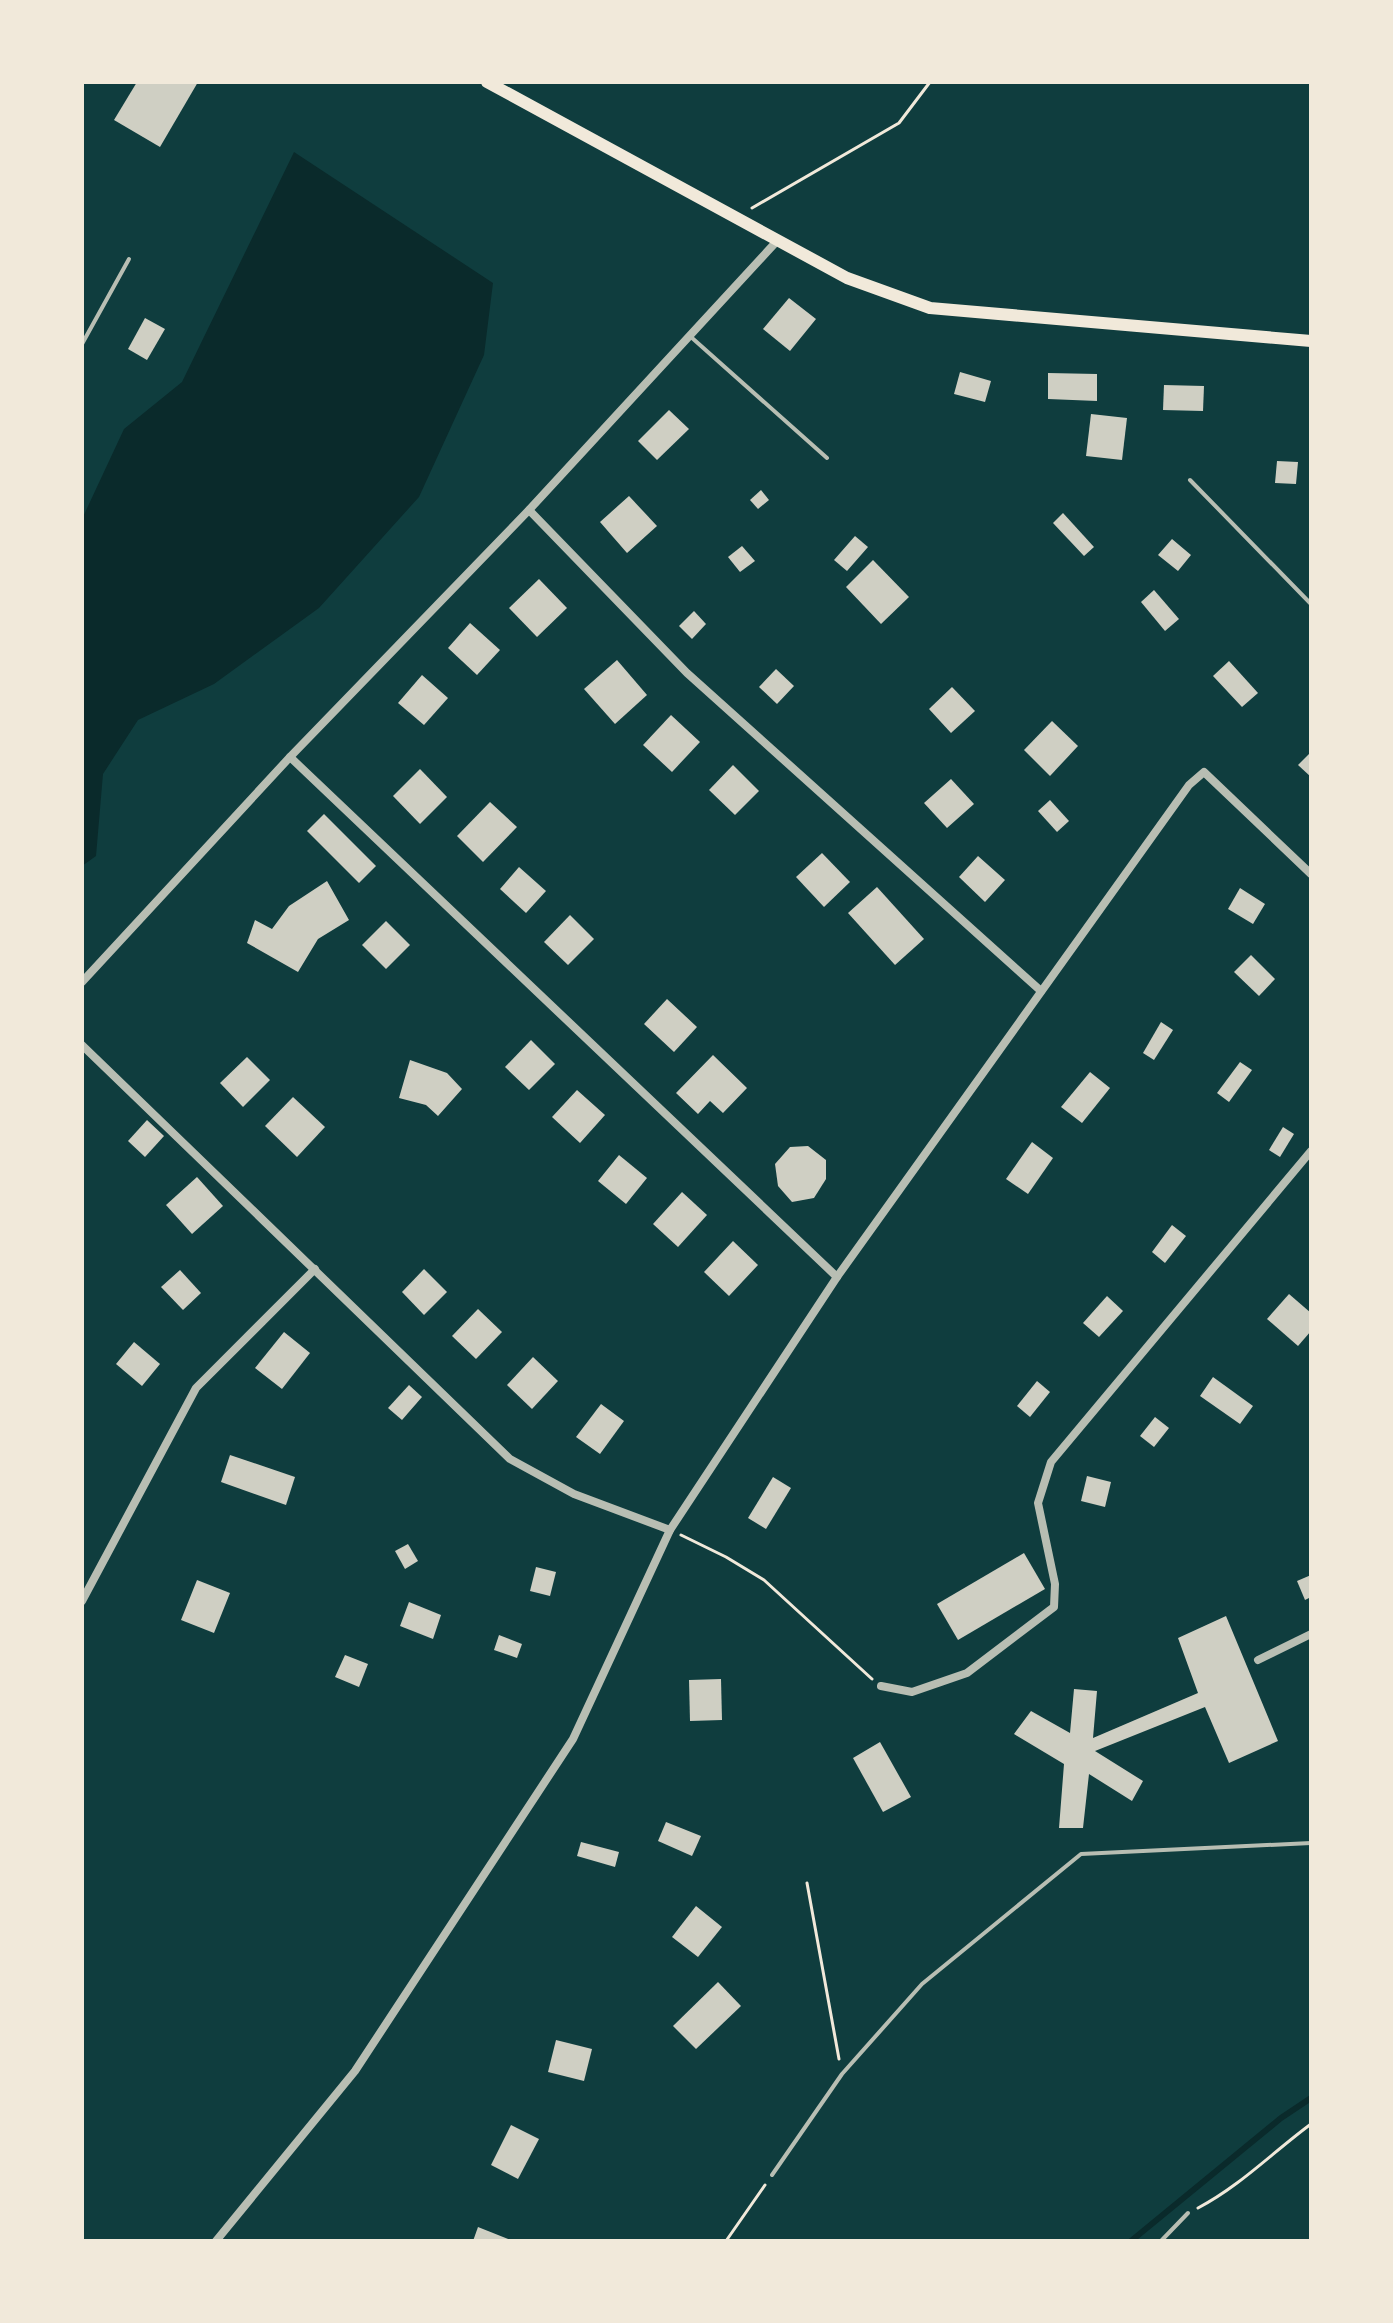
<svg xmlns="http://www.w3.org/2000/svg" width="1393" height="2323" viewBox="0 0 1393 2323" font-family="'PT Sans Narrow',sans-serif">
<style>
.water{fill:#0a2a2b}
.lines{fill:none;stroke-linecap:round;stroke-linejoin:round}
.stream{stroke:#0a2a2b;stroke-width:6}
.building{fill:#cfcfc3}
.path{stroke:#f1e9da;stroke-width:3}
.service{stroke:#b8beb3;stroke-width:4}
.minor{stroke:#b8beb3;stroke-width:8}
.secondary{stroke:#f1e9da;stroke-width:12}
</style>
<rect width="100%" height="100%" fill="#0f3d3e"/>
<polygon class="water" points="294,152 493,283 484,355 419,497 319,608 214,684 138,720 103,774 96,856 82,866 82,519 124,429 182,382"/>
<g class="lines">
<polyline class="stream" points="1131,2241 1281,2118 1311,2098"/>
</g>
<g class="building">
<polygon points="137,82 198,82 160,147 114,120"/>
<polygon points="789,298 816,319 790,351 763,329"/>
<polygon points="145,318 165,329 147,360 128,349"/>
<polygon points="960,372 991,381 985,402 954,394"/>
<polygon points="1048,373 1097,374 1097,401 1048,399"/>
<polygon points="1164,385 1204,386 1203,411 1163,410"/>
<polygon points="669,410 689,429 657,460 638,441"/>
<polygon points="1091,414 1127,418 1122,460 1086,456"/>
<polygon points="1277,461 1298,462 1296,484 1275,483"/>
<polygon points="761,490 769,500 758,509 750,500"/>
<polygon points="629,496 657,526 627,553 600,522"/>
<polygon points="1063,513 1094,547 1084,556 1053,523"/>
<polygon points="855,536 868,547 847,571 834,560"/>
<polygon points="1172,539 1191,555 1178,571 1158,555"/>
<polygon points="742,546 755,561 740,572 728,557"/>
<polygon points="873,560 909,597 881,624 846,587"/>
<polygon points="539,579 567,608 537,637 509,608"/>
<polygon points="1154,590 1179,619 1165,631 1141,602"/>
<polygon points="694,611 706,624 692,639 679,626"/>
<polygon points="470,623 500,650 477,675 448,648"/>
<polygon points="617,660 647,695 615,724 584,689"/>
<polygon points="1229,661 1258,693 1242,707 1213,676"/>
<polygon points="776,669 794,686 777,704 759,687"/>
<polygon points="422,675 448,698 424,725 398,703"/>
<polygon points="952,687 975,711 951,733 929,709"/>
<polygon points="671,715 700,742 672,772 643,745"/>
<polygon points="1052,721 1078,746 1050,776 1024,750"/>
<polygon points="1311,752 1311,777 1298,765"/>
<polygon points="733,765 759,791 735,815 709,790"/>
<polygon points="420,769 447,797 420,824 393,796"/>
<polygon points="951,779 974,804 947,828 924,803"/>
<polygon points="1050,800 1069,821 1057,832 1038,811"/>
<polygon points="490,802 517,827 483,862 457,836"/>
<polygon points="324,814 376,866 359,883 307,831"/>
<polygon points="822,853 850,882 824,907 796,877"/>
<polygon points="978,856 1005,880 985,902 959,877"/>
<polygon points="519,867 546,891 526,913 500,889"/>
<polygon points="327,881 349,920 318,939 298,972 247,943 255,920 272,929 289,906"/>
<polygon points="877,887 924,939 895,965 848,913"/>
<polygon points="1240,888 1265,904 1253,924 1228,909"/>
<polygon points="570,915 594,939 568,965 544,942"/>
<polygon points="386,921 410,945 386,969 362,945"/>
<polygon points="1251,955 1275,979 1259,996 1234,972"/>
<polygon points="667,999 697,1027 674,1052 644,1024"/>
<polygon points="1161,1022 1173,1030 1154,1060 1143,1053"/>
<polygon points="531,1040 555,1064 529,1090 505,1067"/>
<polygon points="713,1055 747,1088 723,1113 710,1101 698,1114 676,1093"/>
<polygon points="247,1057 270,1080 243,1107 220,1083"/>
<polygon points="410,1060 447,1073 462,1089 438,1116 426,1105 399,1098"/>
<polygon points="1240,1062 1252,1070 1229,1102 1217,1093"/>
<polygon points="1090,1072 1110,1088 1082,1123 1061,1107"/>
<polygon points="577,1090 605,1115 580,1143 552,1117"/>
<polygon points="293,1097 325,1127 297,1157 265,1126"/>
<polygon points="147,1120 164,1136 145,1157 128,1141"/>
<polygon points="1283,1127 1294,1134 1280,1157 1269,1150"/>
<polygon points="1032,1142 1053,1158 1028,1194 1006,1179"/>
<polygon points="808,1146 826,1160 826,1179 814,1198 792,1202 778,1186 775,1164 790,1147"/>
<polygon points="619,1155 647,1178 626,1204 598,1181"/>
<polygon points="197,1177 223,1206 192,1234 166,1205"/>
<polygon points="682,1192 707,1215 678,1247 653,1224"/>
<polygon points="1172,1225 1186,1236 1165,1263 1152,1252"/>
<polygon points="733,1241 758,1265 729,1296 704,1272"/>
<polygon points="424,1269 447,1292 424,1315 402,1292"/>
<polygon points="180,1270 201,1293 183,1310 161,1287"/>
<polygon points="1289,1294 1311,1313 1311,1331 1298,1346 1267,1319"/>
<polygon points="1107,1296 1123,1311 1099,1337 1083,1323"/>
<polygon points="478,1309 502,1332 476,1359 452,1336"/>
<polygon points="284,1332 310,1353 282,1389 255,1368"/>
<polygon points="134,1342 160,1364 142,1386 116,1364"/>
<polygon points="533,1357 558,1381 532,1409 507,1385"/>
<polygon points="1213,1377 1253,1406 1240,1424 1200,1396"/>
<polygon points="1037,1381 1050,1392 1030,1417 1017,1406"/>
<polygon points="409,1385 422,1397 402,1420 388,1408"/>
<polygon points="601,1404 624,1421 600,1454 576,1437"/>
<polygon points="1155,1417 1169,1428 1154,1447 1140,1436"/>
<polygon points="230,1455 295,1477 286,1505 221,1482"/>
<polygon points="1087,1476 1111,1482 1105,1507 1081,1501"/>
<polygon points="773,1477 791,1488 766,1529 748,1518"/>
<polygon points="408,1544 418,1561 405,1569 395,1551"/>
<polygon points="1024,1553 1045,1589 958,1640 937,1604"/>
<polygon points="536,1567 556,1572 550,1596 530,1591"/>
<polygon points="1311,1575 1311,1597 1305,1600 1297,1581"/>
<polygon points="197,1580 230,1593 214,1633 181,1620"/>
<polygon points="409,1602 441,1615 433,1639 400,1626"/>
<polygon points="1226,1616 1278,1741 1229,1763 1205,1707 1095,1751 1143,1781 1132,1801 1089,1774 1083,1828 1059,1828 1064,1764 1014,1734 1031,1711 1070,1733 1074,1689 1097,1691 1093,1738 1198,1693 1178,1638"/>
<polygon points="499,1635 522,1644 517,1658 494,1650"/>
<polygon points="345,1655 368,1664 359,1687 335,1677"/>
<polygon points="721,1679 722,1720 690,1721 689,1680"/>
<polygon points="880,1742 911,1797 883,1812 853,1758"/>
<polygon points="666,1822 701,1836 692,1856 658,1841"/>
<polygon points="581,1842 619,1852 615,1867 577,1856"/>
<polygon points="696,1906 722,1927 698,1957 672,1937"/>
<polygon points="718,1982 741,2006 696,2049 673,2026"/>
<polygon points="556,2040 592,2049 584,2081 548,2072"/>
<polygon points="511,2125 539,2139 518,2179 491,2165"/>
<polygon points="478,2227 513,2241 473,2241"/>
</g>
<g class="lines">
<g class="path">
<polyline points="752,208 899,123 930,82"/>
<polyline points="681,1535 726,1557 764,1580 872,1679"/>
<polyline points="807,1883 839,2059"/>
<path d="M1198,2208C1240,2186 1273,2152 1311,2124"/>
<polyline points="726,2241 765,2185"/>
</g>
<g class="service">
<polyline points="691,337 827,458"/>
<polyline points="82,344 129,259"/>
<polyline points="1190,480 1311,604"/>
<polyline points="772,2175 842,2074 922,1984 1081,1854 1311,1843"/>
<polyline points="1161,2241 1188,2213"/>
</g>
<g class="minor">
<polyline points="529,510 687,673 1041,991"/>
<polyline points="290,757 837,1277"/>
<polyline points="82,982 290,757 529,510 777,241"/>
<polyline points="82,1045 510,1459 574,1494 670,1530"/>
<polyline points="82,1601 196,1388 315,1269"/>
<polyline points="1258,1660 1311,1634"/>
<polyline points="881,1686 912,1692 967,1673 1054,1607 1055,1584 1038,1503 1051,1462 1311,1151"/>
<polyline points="216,2241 355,2071 573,1739 670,1530 837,1277 1189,785 1204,772 1311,874"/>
</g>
<polyline class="secondary" points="487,82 847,278 930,308 1311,341"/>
</g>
<rect width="1393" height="2323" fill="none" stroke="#f1e9da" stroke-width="168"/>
</svg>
